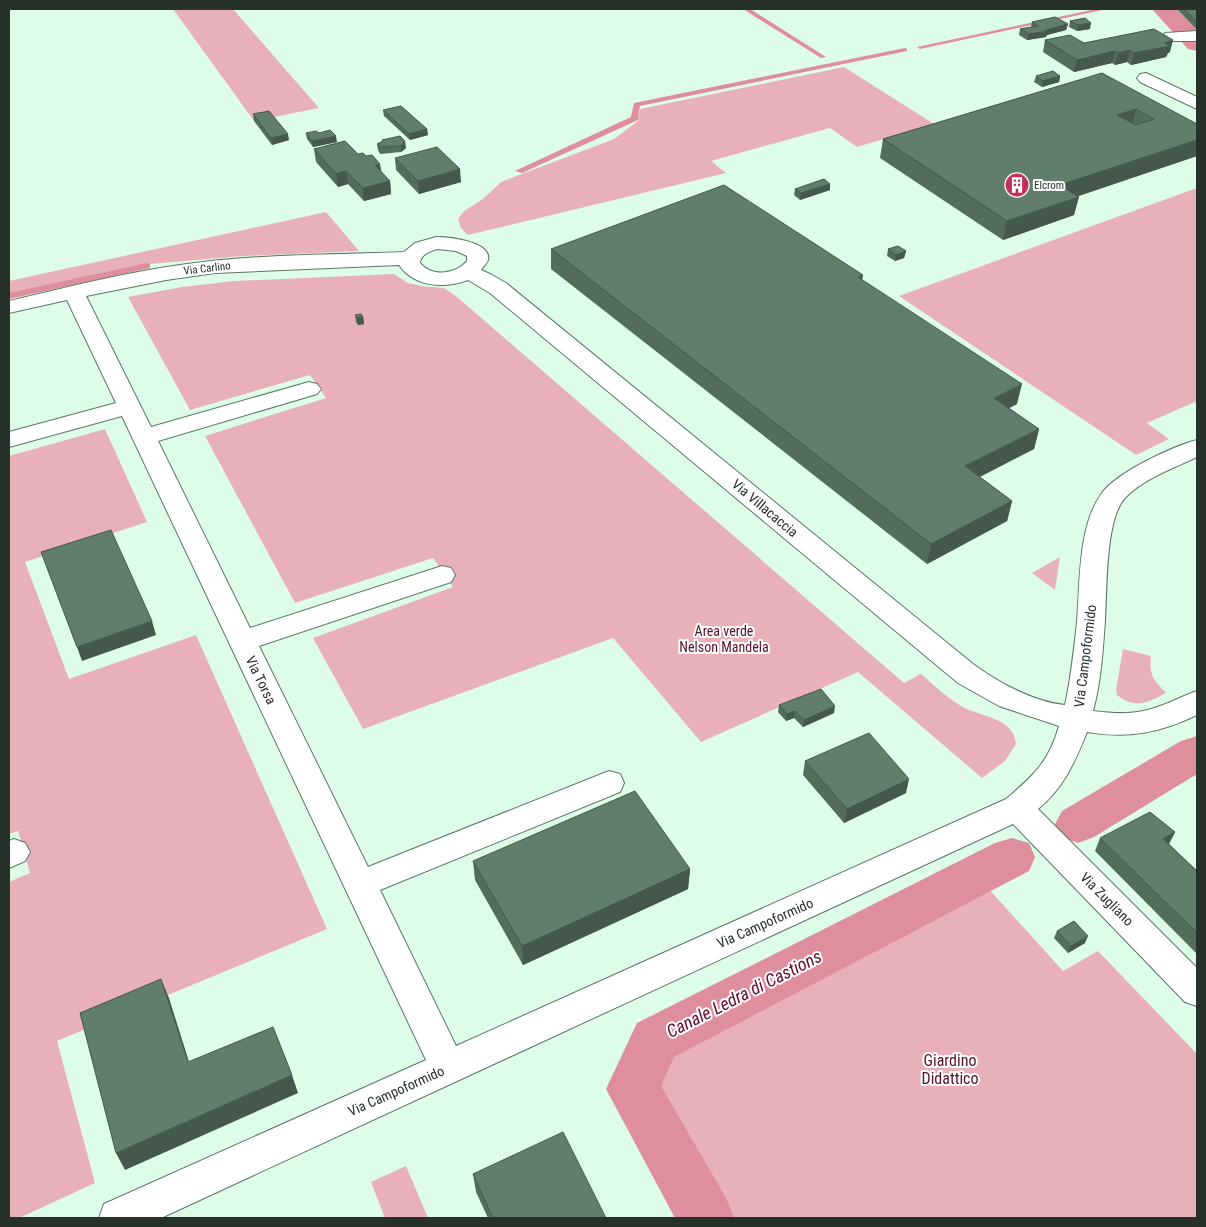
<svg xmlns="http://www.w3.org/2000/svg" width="1206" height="1227" viewBox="0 0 1206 1227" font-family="'Roboto Condensed',sans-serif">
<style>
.green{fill:#e8b1ba}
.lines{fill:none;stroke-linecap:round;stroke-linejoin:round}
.stream{fill:#de8e9d;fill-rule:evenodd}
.canal{fill:#de8e9d;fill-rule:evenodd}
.minor-casing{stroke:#5b7764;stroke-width:2}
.minor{fill:#fff;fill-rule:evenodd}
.wall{fill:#536c5c}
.shaded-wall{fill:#44584b}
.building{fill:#617d6b;stroke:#44584b;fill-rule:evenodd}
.labels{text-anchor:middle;stroke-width:4;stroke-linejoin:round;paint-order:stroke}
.far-poi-label{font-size:11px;fill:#253129;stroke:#fff;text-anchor:start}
.far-street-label{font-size:11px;fill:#253129;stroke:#fff}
.street-label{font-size:14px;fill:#253129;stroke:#fff}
.park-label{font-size:14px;fill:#581127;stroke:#fff}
.near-park-label{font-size:16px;fill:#581127;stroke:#fff}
.near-water-label{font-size:18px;font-style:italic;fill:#68062a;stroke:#fff}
</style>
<rect width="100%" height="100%" fill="#defde8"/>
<g class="green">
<polygon points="173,9 233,9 319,108 254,121"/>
<polygon points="844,67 934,124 857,147 830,128 711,161 726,173 468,235 461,228 458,219 464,211 483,199 501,182 614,139 638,121 640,109"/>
<polygon points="1197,188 1197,401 1147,423 1169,439 1136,455 899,296"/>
<polygon points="326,212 359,251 243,256 149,264 9,295 9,281"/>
<path d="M394,274L408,283L421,286L444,288L457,297L904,683L921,674C933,684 945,696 958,704C978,718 1013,715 1016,744L1005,761L982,778L858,672L701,742L613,638L363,729L313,638L453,587L433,558L295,603L205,436L326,398L310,375L190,410L128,297L182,287L234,281Z"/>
<polygon points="105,429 147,522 25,562 69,679 196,635 327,929 57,1041 95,1183 19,1218 9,1218 9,882 30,873 18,831 9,834 9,456"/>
<polygon points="1060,557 1055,590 1032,573"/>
<path d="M1123,649L1151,656C1149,675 1153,679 1166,693C1148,703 1135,709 1117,695L1116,690Z"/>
<polygon points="986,886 1063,971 1098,951 1197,1054 1197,1218 714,1218 640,1087 658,1043"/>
<polygon points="406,1166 428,1218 385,1218 371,1182"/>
</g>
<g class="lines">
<g class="stream">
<polygon points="743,9 750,9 826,57 821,58"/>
<polygon points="1096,9 1107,9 920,49 917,47"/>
<polygon points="905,48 907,49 907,51 640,106 638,120 522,173 515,171 631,117 634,103"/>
<polygon points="147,263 150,264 150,268 9,299 9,293"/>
</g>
<g class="canal">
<polygon points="1152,9 1177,9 1197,30 1197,51 1188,49"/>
<polygon points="1197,736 1197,774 1094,837 1078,843 1062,837 1055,824 1062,811 1181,741"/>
<polygon points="1012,838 1029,843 1035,857 1029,871 674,1057 661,1086 726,1198 734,1218 675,1218 606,1089 637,1023 995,843"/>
</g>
<defs>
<g id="minor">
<polygon points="1197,31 1197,41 1165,41 1163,37 1165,33"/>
<polygon points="1146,73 1197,97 1197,109 1140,82 1137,78 1140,74"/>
<path d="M436,237C448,237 492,241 488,260C487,263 483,267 481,270L492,275L506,283L973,664C999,683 1034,702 1065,705C1071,677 1074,650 1077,622C1080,583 1078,525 1102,493C1116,473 1173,446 1197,440V457C1174,468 1143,479 1125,498C1105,519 1107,591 1105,620C1103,650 1101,682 1093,711C1116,714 1138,715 1160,706C1173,702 1184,695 1197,691V715C1159,733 1129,739 1087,732C1075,762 1063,789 1038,809L1197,968V1006L1185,1002L1013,824L161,1218H99L104,1204L426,1060L122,416L9,447V432L116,403L67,300L9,313V301C68,287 127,272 187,264C259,254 332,255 404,252L415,243ZM437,249L456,251L467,256V261C455,275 432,277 420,263C421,254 429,252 437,249ZM399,265C414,287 444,289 468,280L490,293L958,683L999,706L1059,726C1049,762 1033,776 1006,799L456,1046L380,890L620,792L624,783L620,774L609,771L368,867L259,646L451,582L455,575L451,568L442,566L250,628L158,441L317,394L321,389L317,384L309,382L151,427L86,296L166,280L215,273Z"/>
<polygon points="14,839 25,843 30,852 25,861 9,868 9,841"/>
</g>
</defs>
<use href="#minor" class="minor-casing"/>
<use href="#minor" class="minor"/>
</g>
<g class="wall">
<polygon points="1177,9 1195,9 1197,11 1197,30"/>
<polygon points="1070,21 1090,29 1077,31 1069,27"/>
<polygon points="1032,22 1068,24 1066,30 1047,35 1046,37 1027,40 1019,35 1020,29 1031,27"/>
<polygon points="1045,40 1084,43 1170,52 1168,53 1166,57 1131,65 1127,62 1115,65 1112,63 1074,72 1043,52"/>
<polygon points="1036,76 1060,76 1059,82 1042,87 1034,82"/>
<polygon points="1063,85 1197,124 1197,156 1078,196 1074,215 1003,240 880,158 883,139"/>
<polygon points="383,110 427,129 428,135 410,140 384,116"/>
<polygon points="253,114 289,140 272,145 254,121"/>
<polygon points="306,133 319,133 337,142 313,147 307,139"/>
<polygon points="382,140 406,148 401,152 380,154 378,150 377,144 382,142"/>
<polygon points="314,149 358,154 381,172 390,181 391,194 364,201 348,184 338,187 316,162"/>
<polygon points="395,158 461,182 419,194 396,170"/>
<polygon points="830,184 830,190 800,200 794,195 795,189"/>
<polygon points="551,249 862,280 1017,404 1009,408 1039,429 1034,449 980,477 1012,501 1007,521 927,564 551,269"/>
<polygon points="888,249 906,251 904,258 895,261 887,256"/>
<polygon points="355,315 363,317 364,324 358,325 356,322"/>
<polygon points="779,705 834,713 803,727 794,718 786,721 778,712"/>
<polygon points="805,761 906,793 844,823 803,775"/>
<polygon points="1175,832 1169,844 1197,871 1197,954 1095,851 1100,838"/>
<polygon points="473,861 690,869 688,889 523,965 475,880"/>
<polygon points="1057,931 1085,943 1068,953 1054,938"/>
<polygon points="473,1174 606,1218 488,1218 476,1192"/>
</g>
<g class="shaded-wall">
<polygon points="1091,23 1090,29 1077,31 1078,25"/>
<polygon points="1068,24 1066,30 1047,35 1046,37 1027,40 1029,34"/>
<polygon points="1173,40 1170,52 1168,53 1166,57 1131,65 1134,53"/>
<polygon points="1130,50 1127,62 1115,65 1118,53"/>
<polygon points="1115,51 1112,63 1074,72 1077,60"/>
<polygon points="1060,76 1059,82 1042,87 1043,81"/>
<polygon points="1136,109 1131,127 1117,115"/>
<polygon points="427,129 428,135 410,140 409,134"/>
<polygon points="288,134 289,140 272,145 271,138"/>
<polygon points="336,136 337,142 313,147 312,141"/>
<polygon points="1197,140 1197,156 1055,204 1060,185"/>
<polygon points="405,141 406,148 401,152 401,146"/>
<polygon points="380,164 382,176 375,165"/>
<polygon points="460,169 461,182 419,194 418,181"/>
<polygon points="346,171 348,184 338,187 336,174"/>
<polygon points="390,181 391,194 364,201 363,188"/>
<polygon points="830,184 830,190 800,200 801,193"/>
<polygon points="1079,197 1074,215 1003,240 1007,221"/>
<polygon points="906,251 904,258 895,261 896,255"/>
<polygon points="863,275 860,294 858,277"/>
<polygon points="363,317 364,324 358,325 357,318"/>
<polygon points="1022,384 1017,404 989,418 994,398"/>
<polygon points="1039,429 1034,449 961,486 965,466"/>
<polygon points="1012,501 1007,521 927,564 931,544"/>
<polygon points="152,621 156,635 82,661 77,647"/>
<polygon points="835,706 834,713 803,727 804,720"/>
<polygon points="795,711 794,718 786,721 787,714"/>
<polygon points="909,779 906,793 844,823 847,809"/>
<polygon points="1175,832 1168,845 1163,839"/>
<polygon points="690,869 688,889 523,965 522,946"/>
<polygon points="1088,936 1085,943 1068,953 1071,946"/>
<polygon points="161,979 169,998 195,1081 188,1062"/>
<polygon points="292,1075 298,1093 125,1170 116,1153"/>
</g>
<g class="building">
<polygon points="1184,9 1195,9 1197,11 1197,22"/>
<polygon points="1055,17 1068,24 1046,30 1048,31 1029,34 1020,29 1038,26 1032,22"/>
<polygon points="1085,18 1091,23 1078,25 1070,21"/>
<polygon points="1154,29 1173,40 1165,43 1170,46 1134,53 1130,50 1118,53 1115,51 1077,60 1045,40 1070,35 1084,43"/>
<polygon points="1053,71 1060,76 1043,81 1036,76"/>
<path d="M1102,73L1197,124V140L1060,185L1079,197L1007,221L883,139ZM1136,109L1154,119L1136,125L1117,115Z"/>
<polygon points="401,106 427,129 409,134 383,110"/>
<polygon points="269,111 288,134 271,138 253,114"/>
<polygon points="330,130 336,136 312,141 306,133 316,131 319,133"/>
<polygon points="400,136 405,141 401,146 380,147 377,144 383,141 382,140"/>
<polygon points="345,141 358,154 363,153 366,156 372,155 380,164 375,165 390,181 363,188 346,171 336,174 314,149"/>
<polygon points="437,147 460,169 418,181 395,158"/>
<polygon points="824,179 830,184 801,193 795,189"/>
<polygon points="724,185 863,275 858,277 1022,384 994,398 1039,429 965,466 1012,501 931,544 551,249"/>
<polygon points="898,246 906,251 896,255 888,249"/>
<polygon points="361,314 363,317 357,318 355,315"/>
<polygon points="111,530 152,621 77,647 41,552"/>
<polygon points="821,689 835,706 804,720 795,711 787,714 779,705"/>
<polygon points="869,733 909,779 847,809 805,761"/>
<polygon points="635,791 690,869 522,946 473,861"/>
<polygon points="1150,812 1175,832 1163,839 1197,871 1197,933 1100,838"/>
<polygon points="1074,921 1088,936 1071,946 1057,931"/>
<polygon points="161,979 188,1062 273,1027 292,1075 116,1153 80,1013"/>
<polygon points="563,1132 606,1218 493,1218 473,1174"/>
</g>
<defs>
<symbol id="building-disc" viewBox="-11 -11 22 22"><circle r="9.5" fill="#bf305c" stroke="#fff"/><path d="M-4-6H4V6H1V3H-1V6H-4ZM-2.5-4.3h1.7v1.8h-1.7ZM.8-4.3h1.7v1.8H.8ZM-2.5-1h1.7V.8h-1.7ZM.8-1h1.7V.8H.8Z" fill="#fff"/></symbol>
</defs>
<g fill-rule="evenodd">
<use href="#building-disc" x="1003" y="171" width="28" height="28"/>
</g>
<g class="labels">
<g class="far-poi-label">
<text x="1034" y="189">Elcrom</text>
</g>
<g class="far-street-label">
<text transform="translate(207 268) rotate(-7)" y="4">Via Carlino</text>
</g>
<g class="street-label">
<text transform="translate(765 508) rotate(40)" y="5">Via Villacaccia</text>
<text transform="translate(1085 656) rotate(-83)" y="5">Via Campoformido</text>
<text transform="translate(261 680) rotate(64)" y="5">Via Torsa</text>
<text transform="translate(1107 899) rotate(45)" y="5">Via Zugliano</text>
<text transform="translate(765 923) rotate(-24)" y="5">Via Campoformido</text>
<text transform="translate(396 1091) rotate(-24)" y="5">Via Campoformido</text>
</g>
<g class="park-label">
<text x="724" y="636">Area verde<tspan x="724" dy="16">Nelson Mandela</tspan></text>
</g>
<g class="near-park-label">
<text x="950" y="1066">Giardino<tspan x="950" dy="18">Didattico</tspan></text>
</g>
<g class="near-water-label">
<text transform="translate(744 994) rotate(-27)" y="6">Canale Ledra di Castions</text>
</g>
</g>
<rect width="1206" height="1227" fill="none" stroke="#253129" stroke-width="20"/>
</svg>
